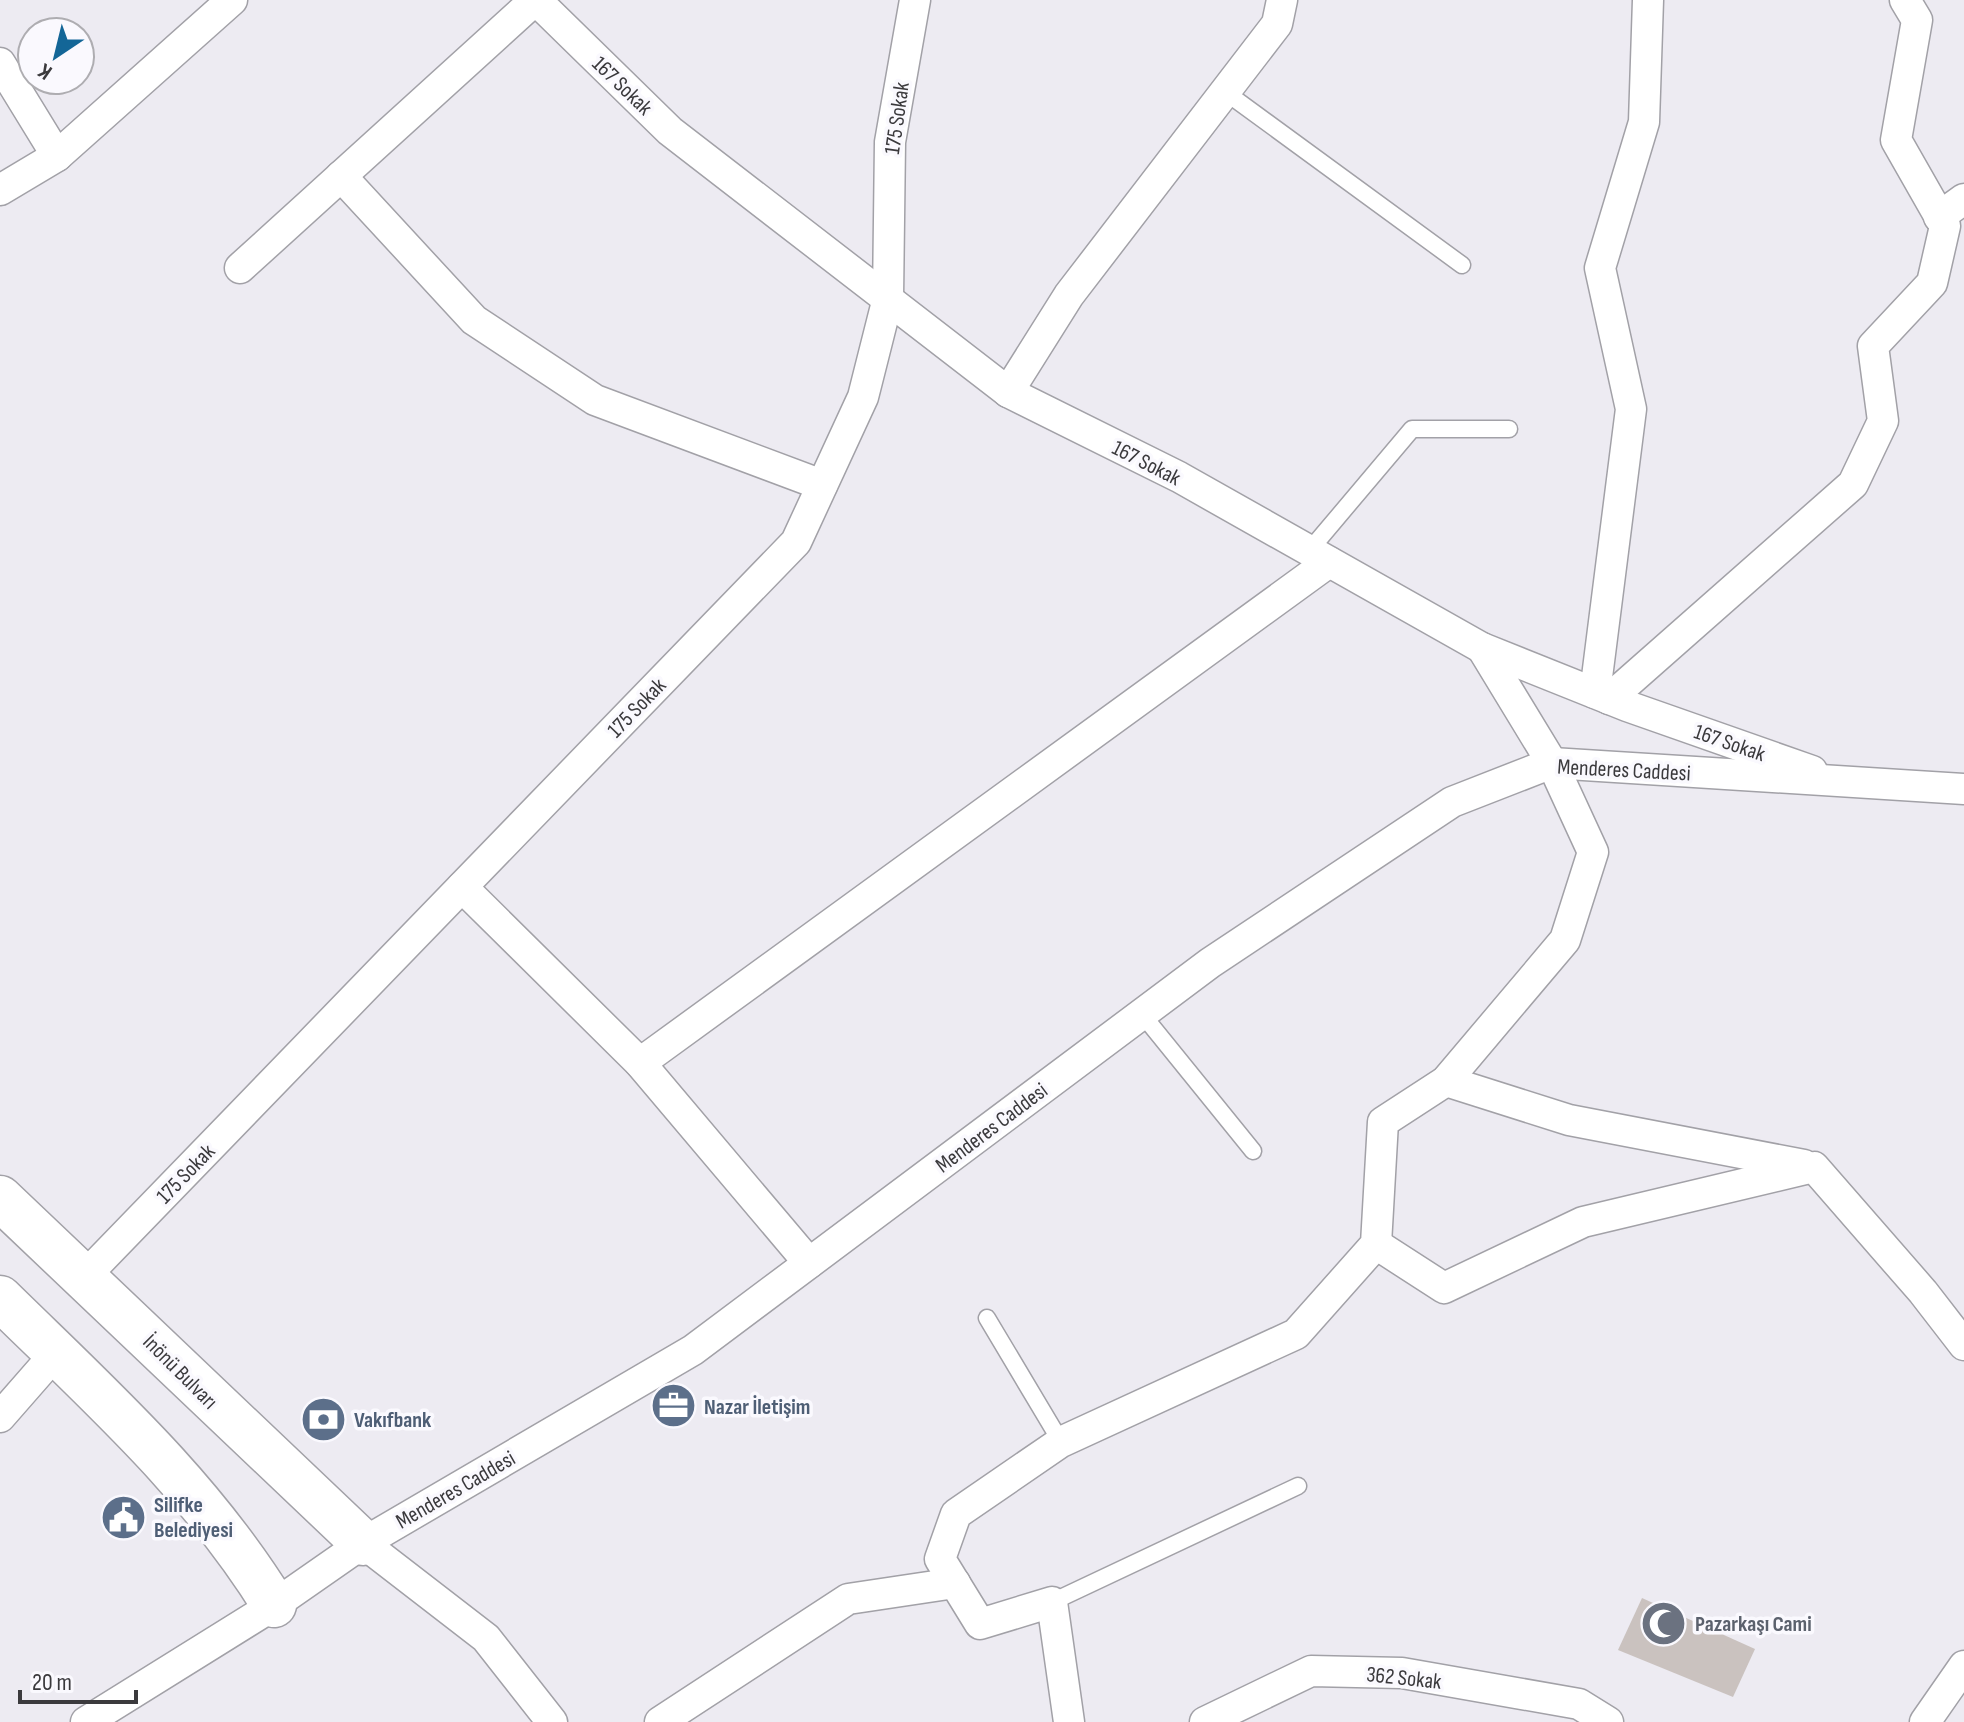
<svg xmlns="http://www.w3.org/2000/svg" width="1964" height="1722" viewBox="0 0 1964 1722" font-family="'Sofia Sans Condensed',sans-serif">
<style>
.building{fill:#cac2bf}
.lines{fill:none;stroke-linecap:round;stroke-linejoin:round}
.service-casing{stroke:#a2a1a7;stroke-width:19}
.minor-casing{stroke:#a2a1a7;stroke-width:33}
.primary-casing{stroke:#a2a1a7;stroke-width:47}
.service{stroke:#fff;stroke-width:16}
.minor{stroke:#fff;stroke-width:30}
.primary{stroke:#fff;stroke-width:44}
.labels{text-anchor:middle;stroke-width:7;stroke-linejoin:round;paint-order:stroke}
.street-label{font-size:22px;fill:#3b3a3d;stroke:#faf9fe}
.service-label{font-size:22px;font-weight:bold;fill:#4e5e75;stroke:#faf9fe;text-anchor:start}
.worship-label{font-size:22px;font-weight:bold;fill:#5b616d;stroke:#faf9fe;text-anchor:start}
</style>
<rect width="100%" height="100%" fill="#edebf2"/>
<polygon class="building" points="1642,1598 1755,1649 1733,1697 1618,1650"/>
<g class="lines">
<defs>
<g id="service">
<polyline points="1224,91 1462,265"/>
<polyline points="1309,551 1412,429 1509,429"/>
<polyline points="1142,1014 1253,1151"/>
<polyline points="987,1318 1061,1442"/>
<polyline points="1052,1602 1298,1486"/>
</g>
<g id="minor">
<polyline points="536,0 670,131 1008,392 1179,477 1482,648 1627,706 1812,771"/>
<polyline points="0,63 57,156"/>
<polyline points="341,176 474,320 595,400 822,485"/>
<polyline points="0,190 57,156 232,0"/>
<polyline points="1939,217 1964,199"/>
<polyline points="240,268 535,0"/>
<polyline points="1008,392 1069,295 1277,24 1282,0"/>
<polyline points="1595,693 1631,409 1600,268 1644,122 1648,0"/>
<polyline points="1609,699 1853,484 1883,421 1873,346 1932,283 1945,226 1896,140 1917,20 1905,0"/>
<polyline points="462,887 640,1063 809,1263"/>
<polyline points="640,1063 1329,562"/>
<polyline points="1446,1081 1569,1120 1804,1165"/>
<polyline points="1376,1244 1444,1288 1583,1222 1814,1167 1923,1292 1964,1345"/>
<polyline points="85,1276 796,542 863,397 888,298 890,142 915,0"/>
<polyline points="0,1417 56,1353"/>
<polyline points="363,1543 486,1638 552,1722"/>
<polyline points="86,1722 274,1605 363,1543 693,1350 1210,963 1452,802 1552,763 1964,789"/>
<polyline points="660,1722 848,1599 955,1583"/>
<polyline points="1069,1722 1052,1602 980,1624 940,1559 956,1514 1061,1442 1296,1334 1376,1244 1383,1122 1446,1081 1565,940 1593,852 1552,763 1482,648"/>
<polyline points="1205,1722 1311,1671 1402,1673 1579,1704 1608,1722"/>
<polyline points="1925,1722 1964,1666"/>
</g>
<g id="primary">
<polyline points="0,1198 363,1543"/>
<path d="M0,1298C100,1396 200,1485 274,1605"/>
</g>
</defs>
<use href="#service" class="service-casing"/>
<use href="#minor" class="minor-casing"/>
<use href="#primary" class="primary-casing"/>
<use href="#service" class="service"/>
<use href="#minor" class="minor"/>
<use href="#primary" class="primary"/>
</g>
<defs>
<symbol id="office-disc" viewBox="-11 -11 22 22"><circle r="9.5" fill="#5c6f8a" stroke="#faf9fe"/><path d="M-6-3h4V-5.5h4V-3h4V5H-6ZM-1-4.5V-3h2v-1.5ZM-6 0V1H6V0Z" fill="#fff"/></symbol>
<symbol id="bank-disc" viewBox="-11 -11 22 22"><circle r="9.5" fill="#5c6f8a" stroke="#faf9fe"/><path d="M-6-4H6V4H-6ZM0-2.3a2.3 2.3 0 1 0 0 4.6a2.3 2.3 0 1 0 0-4.6Z" fill="#fff"/></symbol>
<symbol id="civic-disc" viewBox="-11 -11 22 22"><circle r="9.5" fill="#5c6f8a" stroke="#faf9fe"/><path d="M-.6-6.5H3V-4.5H.6V-3L4-1V1h2V6H-6V1h2V-1L-.6-3ZM-1.2 2.5V6h2.4V2.5Z" fill="#fff"/></symbol>
<symbol id="mosque-disc" viewBox="-11 -11 22 22"><circle r="9.5" fill="#6b7280" stroke="#faf9fe"/><path d="M3.5-4.9A6 6 0 1 0 3.5 4.9A5 5 0 1 1 3.5-4.9Z" fill="#fff"/></symbol>
</defs>
<g fill-rule="evenodd">
<use href="#office-disc" x="648" y="1380" width="51" height="51"/>
<use href="#bank-disc" x="298" y="1394" width="51" height="51"/>
<use href="#civic-disc" x="98" y="1492" width="51" height="51"/>
<use href="#mosque-disc" x="1638" y="1598" width="51" height="51"/>
</g>
<g class="labels">
<g class="street-label">
<text transform="translate(623 85) rotate(44)" y="8">167 Sokak</text>
<text transform="translate(896 118) rotate(-82)" y="8">175 Sokak</text>
<text transform="translate(1147 462) rotate(27)" y="8">167 Sokak</text>
<text transform="translate(636 707) rotate(-46)" y="8">175 Sokak</text>
<text transform="translate(1730 742) rotate(19)" y="8">167 Sokak</text>
<text transform="translate(1624 769) rotate(3)" y="8">Menderes Caddesi</text>
<text transform="translate(991 1127) rotate(-37)" y="8">Menderes Caddesi</text>
<text transform="translate(185 1173) rotate(-46)" y="8">175 Sokak</text>
<text transform="translate(181 1371) rotate(45)" y="8">İnönü Bulvarı</text>
<text transform="translate(455 1489) rotate(-30)" y="8">Menderes Caddesi</text>
<text transform="translate(1404 1677) rotate(6)" y="8">362 Sokak</text>
</g>
<g class="service-label">
<text x="704" y="1414">Nazar İletişim</text>
<text x="354" y="1427">Vakıfbank</text>
<text x="154" y="1512">Silifke<tspan x="154" dy="25">Belediyesi</tspan></text>
</g>
<g class="worship-label">
<text x="1695" y="1631">Pazarkaşı Cami</text>
</g>
</g>
<g transform="translate(56 56) rotate(215)"><circle r="38" fill="#faf9fe" stroke="#aeadb1" stroke-width="2"/>
<path d="M0-6L14 30L0 20L-14 30Z" fill="#136697"/>
<text y="-12" font-size="22" font-weight="bold" text-anchor="middle" fill="#3b3a3d">K</text>
</g>
<path d="M20 1690v12h116v-12" fill="none" stroke="#3b3a3d" stroke-width="4"/>
<text x="32" y="1690" font-size="24" fill="#3b3a3d" stroke="#faf9fe" stroke-width="6" paint-order="stroke">20 m</text>
</svg>
